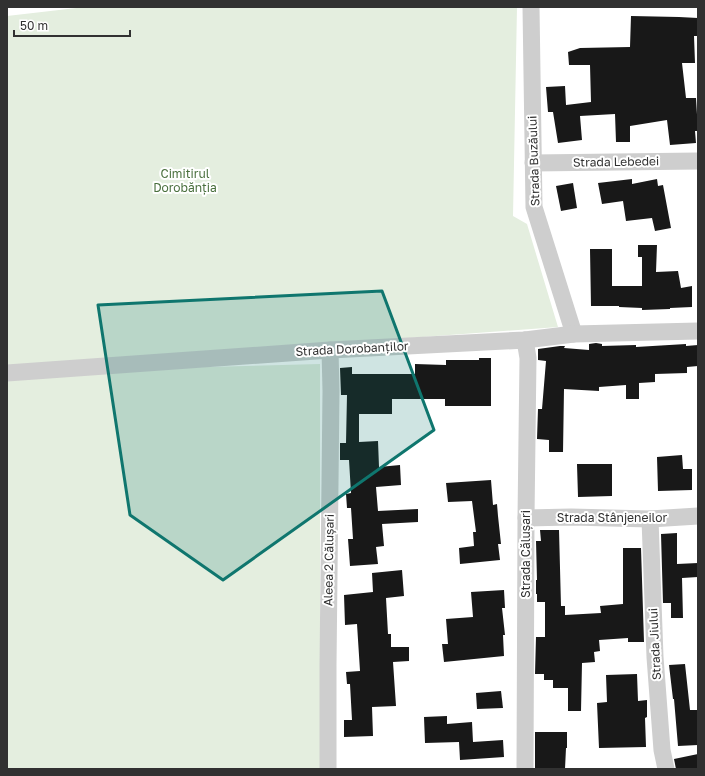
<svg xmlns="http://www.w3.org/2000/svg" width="705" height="776" viewBox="0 0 705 776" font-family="'Golos Text',sans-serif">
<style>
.green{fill:#e4eedf}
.building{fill:#181818}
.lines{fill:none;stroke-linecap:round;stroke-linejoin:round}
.minor{stroke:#cecece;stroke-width:17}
.marked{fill:#0f766e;fill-opacity:0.2;stroke:#0f766e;stroke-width:3;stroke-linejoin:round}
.labels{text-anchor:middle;stroke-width:4;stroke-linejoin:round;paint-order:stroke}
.street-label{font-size:12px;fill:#313131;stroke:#fff}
.park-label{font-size:12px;fill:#496f3d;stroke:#fff}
</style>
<rect width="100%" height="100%" fill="#fff"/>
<g class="green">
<polygon points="85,7 517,7 513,216 527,224 558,327 7,368 7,16"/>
<polygon points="320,364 320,769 7,769 7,372"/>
</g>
<g class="building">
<polygon points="631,16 679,17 698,18 698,36 694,36 695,63 682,63 686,98 696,98 698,131 695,131 696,143 670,145 667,120 630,126 630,142 616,142 615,114 580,116 582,140 558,143 553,112 548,112 546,87 565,86 566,105 591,102 590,65 569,65 568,52 580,48 630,47"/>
<polygon points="632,179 632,184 657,179 658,186 663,185 671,228 655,231 652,218 626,221 623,201 602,204 598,183"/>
<polygon points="573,183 577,208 561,211 556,186"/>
<polygon points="638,245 657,245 656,272 678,271 681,288 692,286 692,307 670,308 670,309 642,310 642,308 619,307 619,306 591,306 590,249 612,249 612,286 642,286 642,257 638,257"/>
<polygon points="596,343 602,344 602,346 636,345 636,347 686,344 686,346 698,345 698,366 687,367 687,373 655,374 655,382 639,383 639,399 626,399 626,385 599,387 599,391 564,389 563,452 549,452 549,440 537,439 538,409 542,409 546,361 538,360 538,349 560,346 565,346 564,348 589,350 589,344"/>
<polygon points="479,358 491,358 491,406 445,406 445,399 392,399 392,414 359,414 359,442 378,441 379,467 400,465 401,485 376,487 378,511 418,509 418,522 382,524 384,546 376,547 378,564 350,566 348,539 353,539 351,508 347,508 346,494 351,493 349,460 340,460 340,443 346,443 347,395 341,395 340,368 352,367 352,374 415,374 415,364 446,365 446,360 479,360"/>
<polygon points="682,455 683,469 692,469 692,490 658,491 657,457"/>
<polygon points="577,464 612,464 612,496 578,497"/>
<polygon points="491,480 493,505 497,504 498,516 501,544 498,544 500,560 460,564 459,548 474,546 473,532 476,532 472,501 448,502 446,483"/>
<polygon points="540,530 559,530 561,606 565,606 565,615 601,613 600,606 623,604 623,548 641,548 644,642 628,642 628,638 599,640 600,651 594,652 595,662 582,663 581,711 568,711 568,688 553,688 553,680 544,680 544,674 535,674 536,637 545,637 545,602 537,602 537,594 536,594 536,580 537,580 536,541 541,541"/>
<polygon points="677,533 677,564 698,563 698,577 682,578 683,618 671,618 671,603 663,603 661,534"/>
<polygon points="402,570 404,596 386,598 388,634 391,634 391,647 409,647 409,661 393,662 396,706 372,707 373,736 344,737 344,720 352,720 350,684 347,684 346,672 360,671 357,624 345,625 344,595 373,592 372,573"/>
<polygon points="504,590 505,608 502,608 505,635 503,635 504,656 444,662 442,644 448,644 446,619 473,617 471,592"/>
<polygon points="685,664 690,710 698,710 698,745 678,746 674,699 673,699 669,665"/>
<polygon points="637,674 638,701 647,700 647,717 645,718 646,747 599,748 597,703 607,702 606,675"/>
<polygon points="501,691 503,708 477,709 476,693"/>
<polygon points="447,716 447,724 472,722 473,742 503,740 504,757 460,760 459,742 425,743 424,717"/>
<polygon points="535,732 567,732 567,748 566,748 565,769 535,769"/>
<polygon points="698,754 698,769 676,769 674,759"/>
</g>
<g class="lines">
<g class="minor">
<polyline points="531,7 534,207 574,334"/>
<polyline points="533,163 698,161"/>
<polyline points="7,373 330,350 525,340 574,334 698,331"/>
<polyline points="526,518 571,517 650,519 698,516"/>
<polyline points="650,519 655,657 662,750 666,769"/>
<polyline points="328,769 328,666 331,391 330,350"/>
<polyline points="525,769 526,518 528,358 525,340"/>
</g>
</g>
<path class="marked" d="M382,291L434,430L223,580L130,515L98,305Z"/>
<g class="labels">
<g class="street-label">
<text transform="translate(534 161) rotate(-92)" y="4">Strada Buzăului</text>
<text transform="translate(616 162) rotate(-1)" y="4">Strada Lebedei</text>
<text transform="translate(352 349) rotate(-3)" y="4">Strada Dorobanților</text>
<text x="612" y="522">Strada Stânjeneilor</text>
<text transform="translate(526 554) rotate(-90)" y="4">Strada Călușari</text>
<text transform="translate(329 560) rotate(-89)" y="4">Aleea 2 Călușari</text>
<text transform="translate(655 644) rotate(-93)" y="4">Strada Jiului</text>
</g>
<g class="park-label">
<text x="185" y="178">Cimitirul<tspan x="185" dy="14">Dorobănția</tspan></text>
</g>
</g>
<rect width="705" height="776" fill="none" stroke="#313131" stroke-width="16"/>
<path d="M14 30v6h116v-6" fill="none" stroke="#313131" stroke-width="2"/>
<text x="20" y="30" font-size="12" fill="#313131" stroke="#ffffff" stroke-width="3" paint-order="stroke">50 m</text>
</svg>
